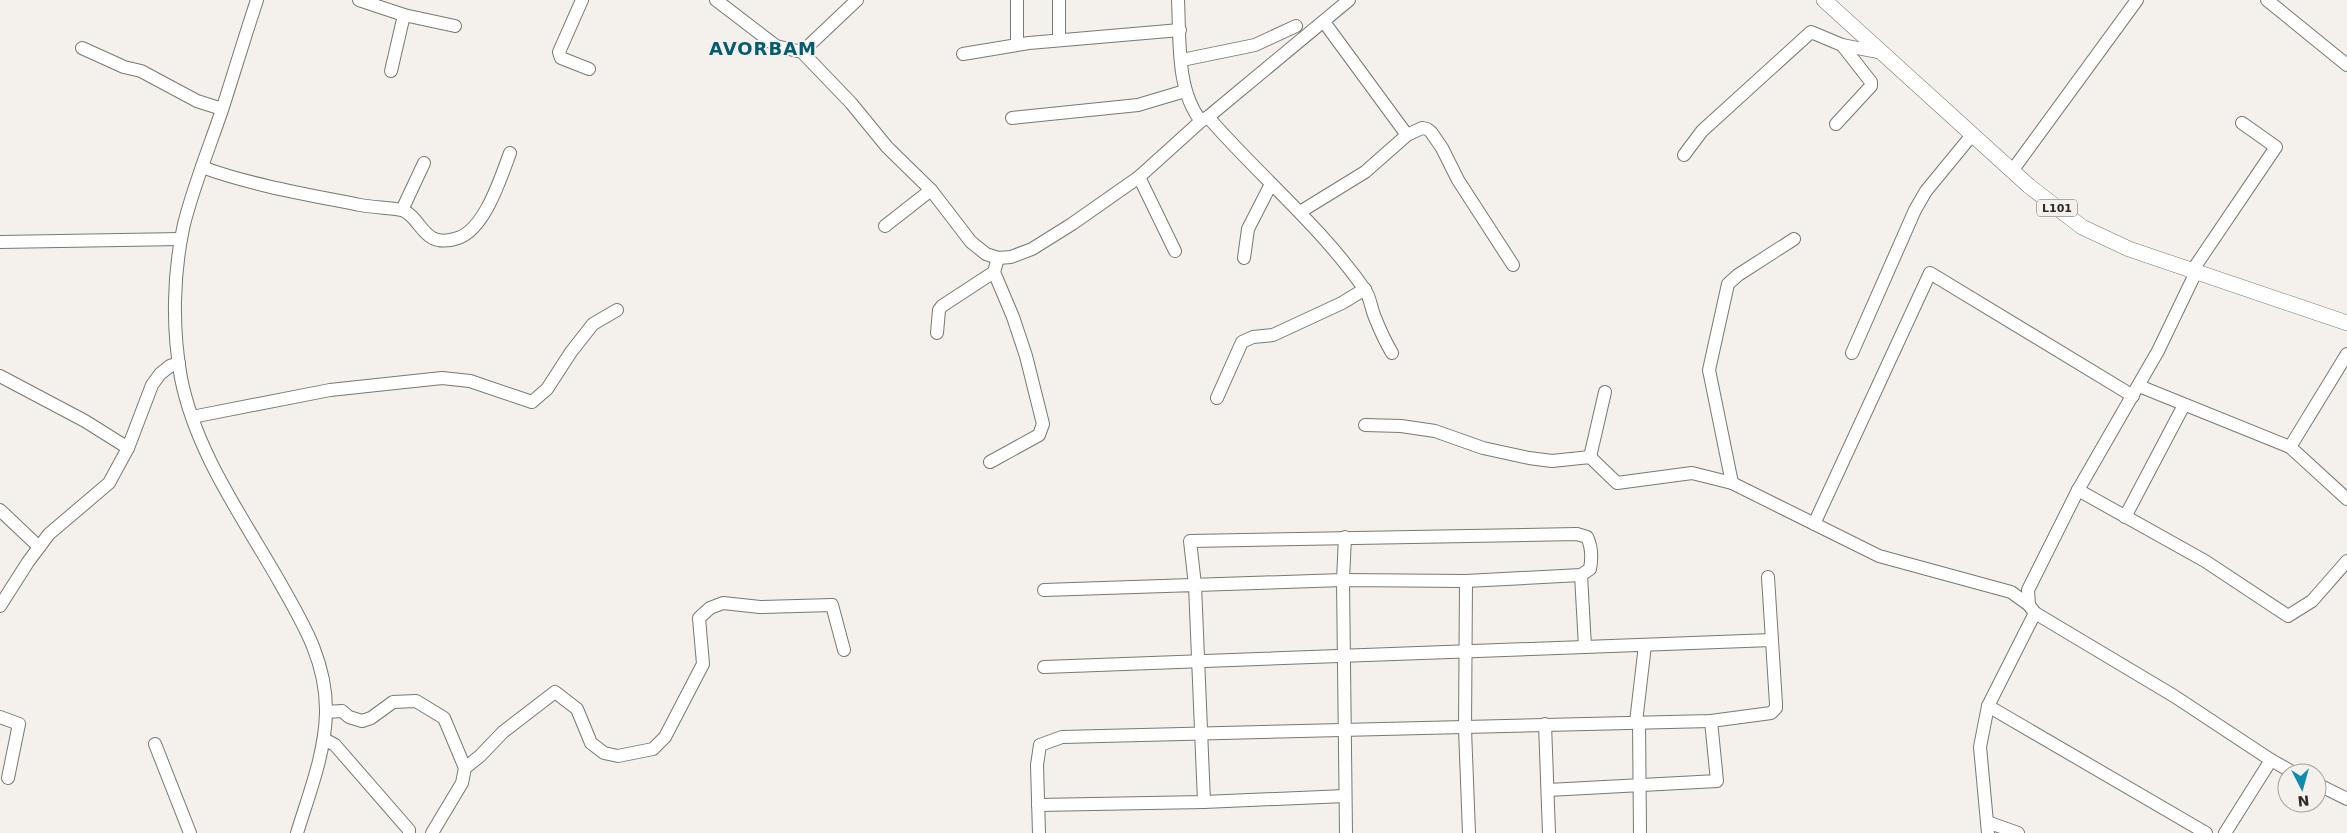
<svg xmlns="http://www.w3.org/2000/svg" width="2347" height="833" viewBox="0 0 2347 833" font-family="'DejaVu Sans',sans-serif">
<style>
.lines{fill:none;stroke-linecap:round;stroke-linejoin:round}
.minor-casing{stroke:#7b7773;stroke-width:14}
.major-casing{stroke:#7b7773;stroke-width:16}
.minor{stroke:#fff;stroke-width:12}
.major{stroke:#fff;stroke-width:15}
.labels{text-anchor:middle;stroke-width:4;stroke-linejoin:round;paint-order:stroke}
.shield{fill:#f4f0eb;stroke:#686563;stroke-width:1}
.shield-label{font-size:11px;font-weight:bold;fill:#2c2a29}
.district-label{font-size:18px;font-weight:bold;letter-spacing:1px;fill:#045b72;stroke:#f4f0eb}
</style>
<rect width="100%" height="100%" fill="#f4f0eb"/>
<g class="lines">
<defs>
<g id="minor">
<path d="M257,0C245,36 234,73 222,110C209,148 194,185 184,224C173,273 172,328 181,378C196,453 242,516 279,581C303,623 327,662 326,713C325,754 309,794 297,833"/>
<polyline points="359,0 404,15 455,26"/>
<polyline points="582,0 559,52 561,58 589,69"/>
<path d="M716,0L776,46L802,52L851,103L887,147L931,190L971,242L986,254L998,258L1011,257L1032,249L1072,224L1139,177L1201,121C1176,90 1180,39 1178,0"/>
<polyline points="1017,0 1017,44"/>
<polyline points="2267,0 2347,65"/>
<polyline points="1324,22 1407,135"/>
<polyline points="1059,40 1059,0"/>
<polyline points="82,48 124,67 141,71 197,101 222,109"/>
<polyline points="802,52 857,0"/>
<polyline points="963,54 1029,43 1180,30"/>
<polyline points="1182,60 1255,45 1296,26"/>
<polyline points="391,71 404,15"/>
<polyline points="1208,117 1349,0"/>
<polyline points="1012,118 1138,105 1185,91"/>
<path d="M1201,121L1208,117C1259,176 1320,225 1365,290C1370,297 1371,307 1374,315C1379,328 1385,341 1392,353"/>
<polyline points="1836,124 1871,86 1871,82 1842,45"/>
<polyline points="1684,155 1702,131 1811,32 1842,45 1883,53"/>
<path d="M202,167C250,185 310,195 360,205C370,207 394,208 402,210C423,218 422,250 458,238C485,229 501,177 510,153"/>
<polyline points="2012,171 2137,0"/>
<polyline points="1139,177 1175,251"/>
<polyline points="402,210 424,163"/>
<polyline points="1300,212 1365,172 1407,135 1422,128 1427,129 1431,132 1442,148 1458,180 1513,265"/>
<polyline points="885,226 931,190"/>
<polyline points="0,242 181,239"/>
<polyline points="1244,258 1248,229 1271,184"/>
<polyline points="2192,271 2276,147 2242,123"/>
<polyline points="937,333 939,310 942,306 994,272"/>
<polyline points="1852,353 1915,210 1926,191 1972,135"/>
<polyline points="0,376 85,421 128,448"/>
<polyline points="2139,386 2290,447 2347,499"/>
<polyline points="1217,398 1242,342 1253,337 1273,335 1342,303 1365,289"/>
<polyline points="192,417 330,390 442,378 470,381 532,402 547,389 571,352 593,324 617,310"/>
<polyline points="1365,425 1401,426 1435,431 1483,448 1529,458 1552,461 1590,457 1617,483 1692,473 1732,483 1879,556 2011,592 2029,605"/>
<polyline points="2290,447 2347,354"/>
<polyline points="1590,457 1605,392"/>
<polyline points="990,462 1039,435 1043,424 1026,356 1013,317 994,272 998,258"/>
<polyline points="1732,483 1709,370 1728,284 1738,275 1794,239"/>
<polyline points="2078,490 2205,561 2288,616 2312,601 2347,561"/>
<polyline points="0,510 39,547"/>
<polyline points="2125,517 2184,405"/>
<polyline points="1814,524 1930,273 2133,396"/>
<polyline points="1345,537 1343,580 1346,833"/>
<polyline points="1581,575 1585,647"/>
<polyline points="1466,581 1465,729 1469,833"/>
<path d="M1044,590L1343,580L1466,581L1581,575L1590,569C1592,558 1592,547 1587,537L1577,534L1190,541L1195,585L1204,802"/>
<polyline points="0,606 28,562 49,534 109,483 128,448 152,385 160,374 170,366 179,363"/>
<polyline points="2035,613 2174,696 2271,760 2294,773"/>
<polyline points="1044,667 1772,640"/>
<polyline points="1988,706 2206,833"/>
<polyline points="326,712 342,711 349,717 362,721 371,718 393,702 416,701 444,718 465,768"/>
<polyline points="0,717 19,724 8,778"/>
<polyline points="1639,721 1640,833"/>
<polyline points="1636,722 1645,645"/>
<polyline points="1545,724 1549,833"/>
<polyline points="324,739 335,745 409,830 409,833"/>
<polyline points="155,744 190,833"/>
<polyline points="2317,784 2347,799"/>
<polyline points="1548,790 1717,781 1711,721"/>
<polyline points="1038,805 1204,802 1345,796"/>
<polyline points="1987,822 2018,833"/>
<polyline points="432,833 462,783 465,768 480,756 503,732 555,692 577,709 591,743 604,753 618,756 653,749 665,737 703,664 699,618 710,608 723,603 760,607 832,605 844,650"/>
<polyline points="1039,833 1037,765 1040,745 1062,737 1711,721 1771,713 1776,708 1776,704 1768,577"/>
<polyline points="1988,833 1980,747 1988,706 2035,613 2029,605 2028,590 2078,490 2158,351 2196,272"/>
<polyline points="2225,833 2271,760"/>
</g>
<polyline id="major" points="1824,0 2029,186 2082,227 2129,249 2347,323"/>
</defs>
<use href="#minor" class="minor-casing"/>
<use href="#major" class="major-casing"/>
<use href="#minor" class="minor"/>
<use href="#major" class="major"/>
</g>
<g class="labels">
<rect class="shield" x="2037" y="199.5" width="40" height="17" rx="4"/>
<g class="shield-label">
<text x="2057" y="212">L101</text>
</g>
<g class="district-label">
<text x="763" y="55">AVORBAM</text>
</g>
</g>
<g transform="translate(2302 788) rotate(174)"><circle r="24" fill="#f4f0eb" stroke="#a4a19d"/>
<path d="M0-4L9 19L0 12L-9 19Z" fill="#0e8cad"/>
<text y="-8" font-size="14" font-weight="bold" text-anchor="middle" fill="#2c2a29">N</text>
</g>
</svg>
